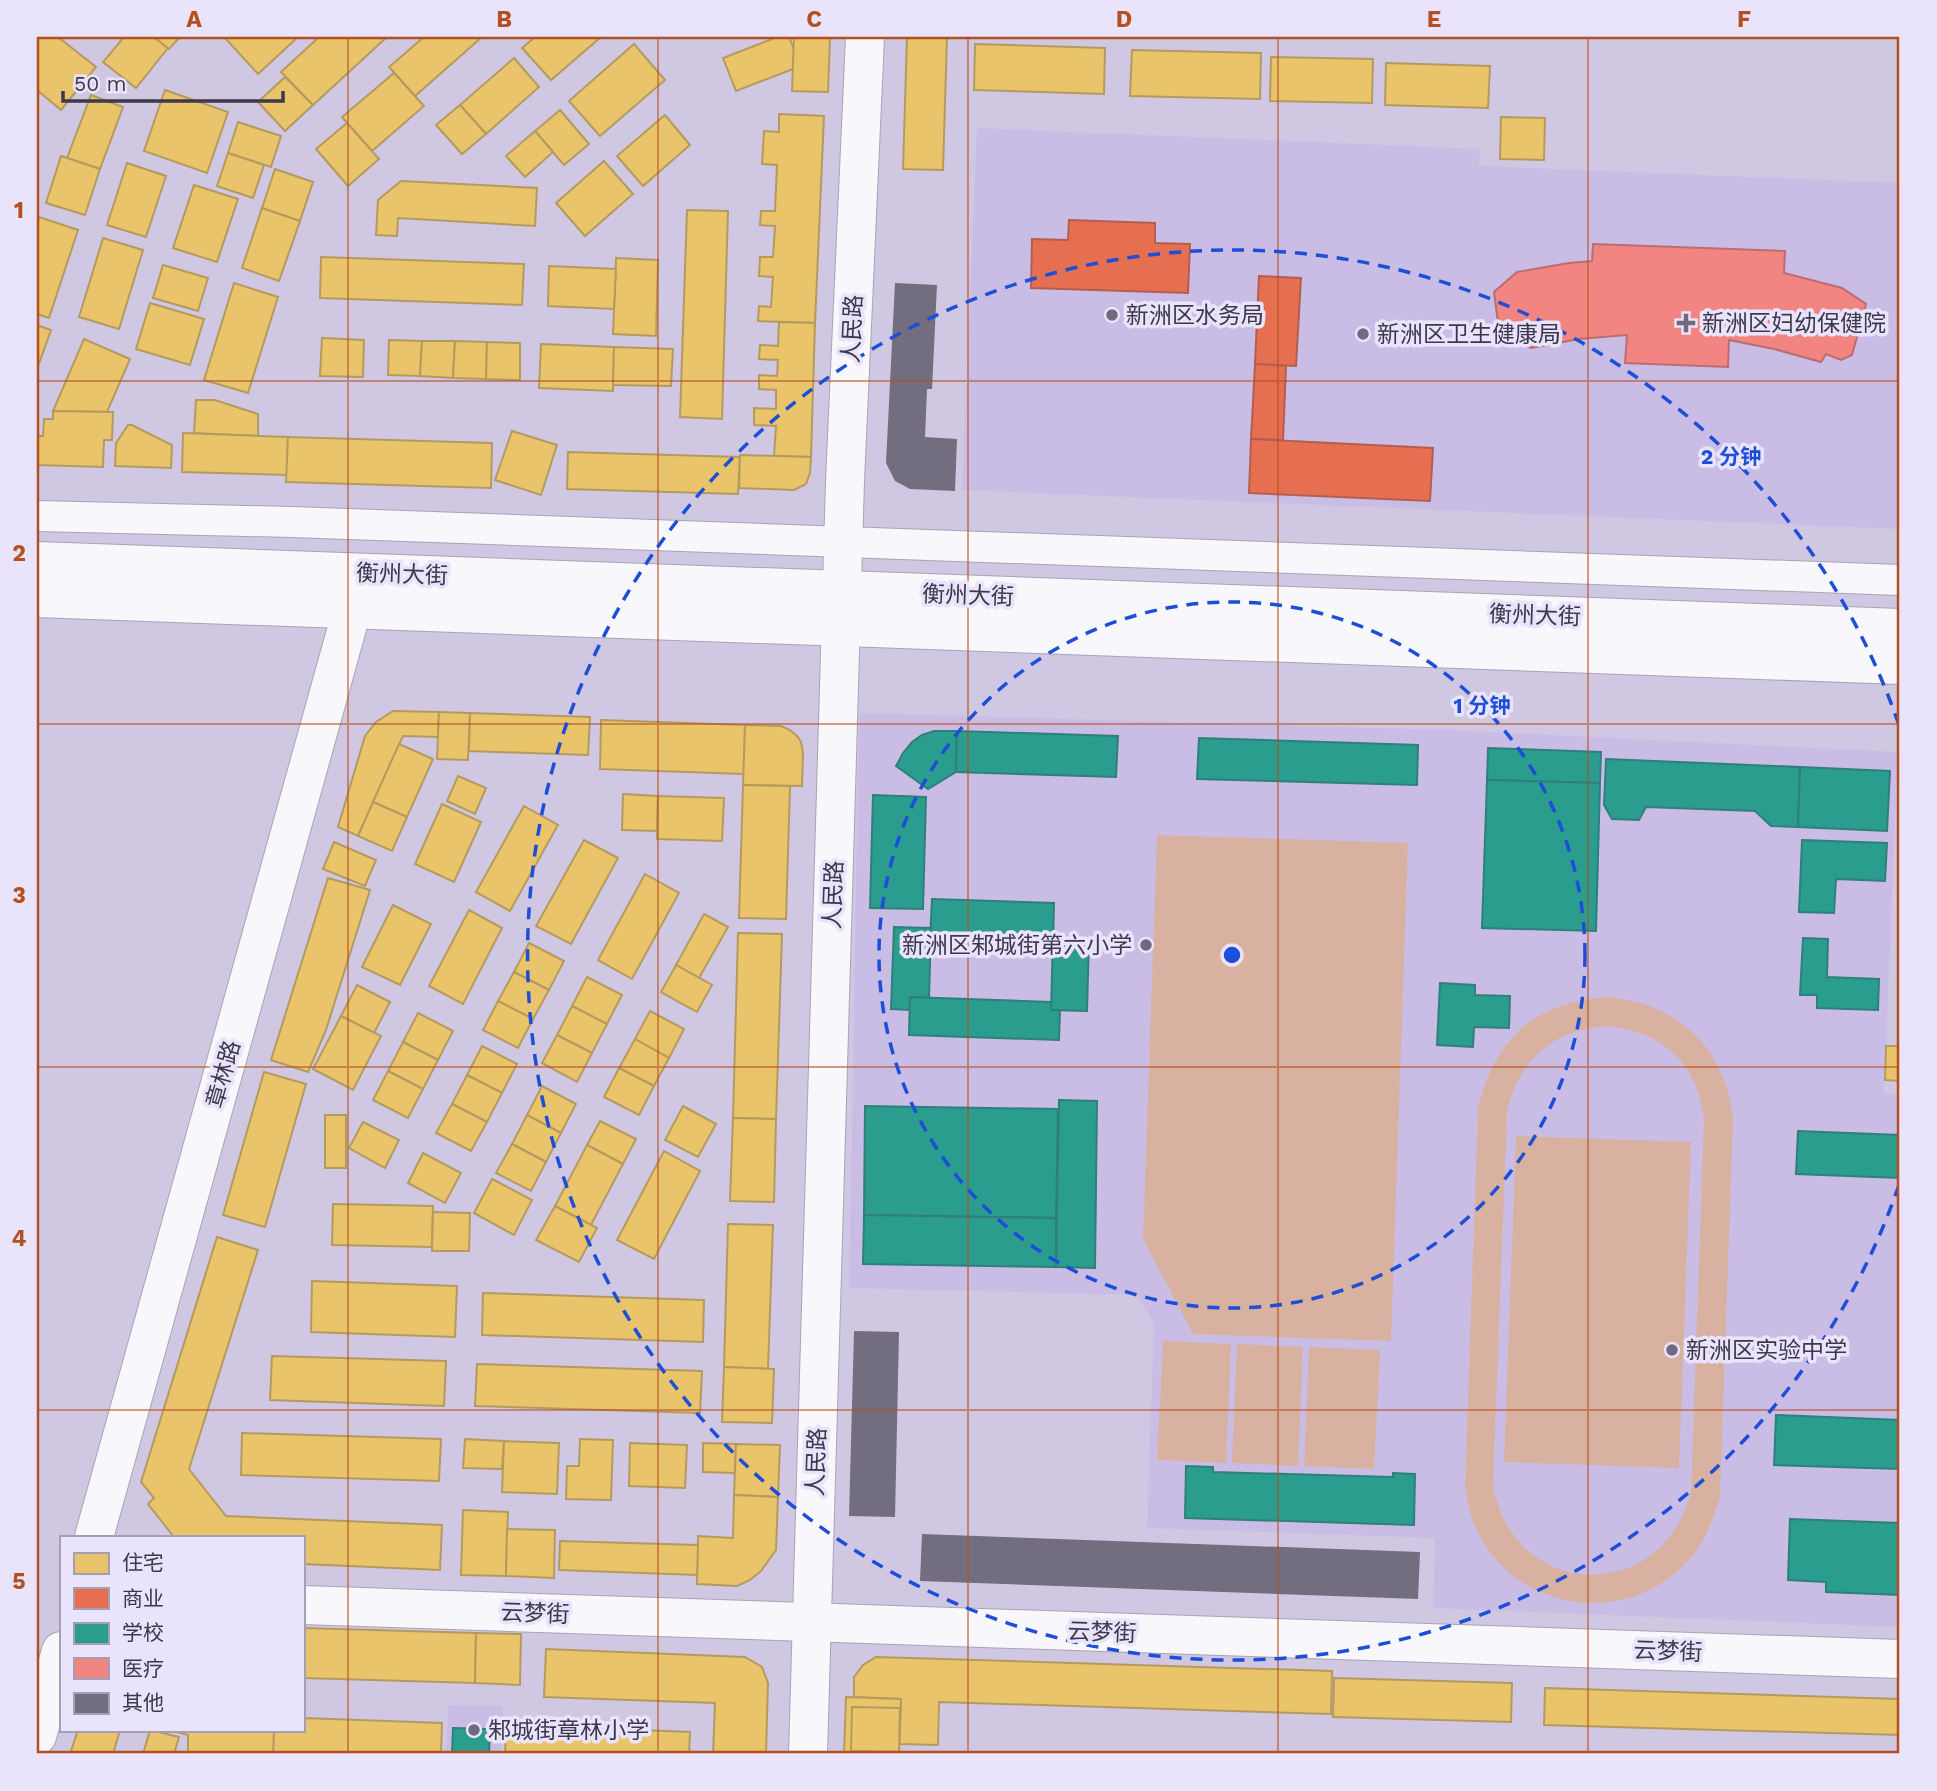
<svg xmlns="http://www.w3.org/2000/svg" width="1937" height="1791" viewBox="0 0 1937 1791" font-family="'Work Sans','Noto Sans SC',sans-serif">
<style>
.built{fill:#c9bde6}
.green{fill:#d9b1a0;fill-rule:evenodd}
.homes{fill:#e9c46a;stroke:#b59a60;stroke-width:2}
.shops{fill:#e76f51;stroke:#b45e4f;stroke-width:2}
.schools{fill:#2a9d8f;stroke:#307f7a;stroke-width:2}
.health{fill:#f28482;stroke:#bc6d71;stroke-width:2}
.building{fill:#736d80}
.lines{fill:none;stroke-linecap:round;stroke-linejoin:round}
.street-casing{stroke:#a9a3b7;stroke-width:32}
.secondary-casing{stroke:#a9a3b7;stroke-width:40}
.street{stroke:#f8f7fb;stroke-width:30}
.secondary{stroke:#f8f7fb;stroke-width:38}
.grid{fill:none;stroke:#b54f1f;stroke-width:2;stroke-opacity:0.55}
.ring{fill:none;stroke:#1d4ed8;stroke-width:3.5;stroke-dasharray:12 9}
.poi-dot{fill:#706a7f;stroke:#e9e3fb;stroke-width:2.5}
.labels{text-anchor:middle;stroke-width:7;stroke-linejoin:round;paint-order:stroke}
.poi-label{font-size:23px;fill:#3d384a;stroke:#e9e3fb;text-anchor:start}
.street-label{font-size:23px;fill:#3d384a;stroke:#e9e3fb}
.centre{fill:#1d4ed8;stroke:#e9e3fb;stroke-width:3.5}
.ring-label{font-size:21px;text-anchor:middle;font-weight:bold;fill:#1d4ed8;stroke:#e9e3fb;stroke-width:7;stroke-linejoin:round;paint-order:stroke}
.neatline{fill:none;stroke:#b54f1f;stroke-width:2.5}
.grid-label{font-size:23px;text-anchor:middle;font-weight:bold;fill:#b54f1f}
</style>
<rect width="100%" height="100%" fill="#d0c8e2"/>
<g class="built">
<polygon points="977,128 1480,149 1479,166 1900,183 1900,463 1898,529 962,490"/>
<polygon points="859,713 1447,730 1898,752 1884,1094 1900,1095 1900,1627 1433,1608 1435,1538 1147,1528 1154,1323 1136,1295 849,1288"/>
<polygon points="448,1705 503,1706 501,1754 446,1754"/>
</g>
<g class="green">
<polygon points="1157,835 1408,843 1391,1341 1193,1334 1143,1239"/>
<path d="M1608,997C1679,1004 1724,1047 1733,1118L1720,1496C1713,1519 1706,1541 1690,1559C1630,1627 1520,1614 1478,1533C1470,1519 1468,1502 1465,1487L1478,1108C1495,1038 1535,1002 1608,997ZM1608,1026C1663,1032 1697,1063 1704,1119L1691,1492C1662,1606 1513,1601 1493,1485L1507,1112C1520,1058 1552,1030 1608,1026Z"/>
<polygon points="1516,1136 1691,1142 1679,1468 1504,1462"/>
<polygon points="1163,1341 1231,1344 1226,1463 1157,1460"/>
<polygon points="1237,1344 1303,1347 1298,1466 1232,1463"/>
<polygon points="1309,1347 1380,1350 1374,1469 1304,1466"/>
</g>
<g class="homes">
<polygon points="37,37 58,37 96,67 61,110 37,90"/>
<polygon points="124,37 154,37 168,48 136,88 103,62"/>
<polygon points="154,37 180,37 169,49"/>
<polygon points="228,37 298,37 258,74 226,39"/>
<polygon points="319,37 387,37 313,105 281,72"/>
<polygon points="424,37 482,37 415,96 389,67"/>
<polygon points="535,37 601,37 551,80 522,48"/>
<polygon points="777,37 789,37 794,49 793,69 736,91 723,58"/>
<polygon points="794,37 830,37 828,92 792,91"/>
<polygon points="907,37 947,37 943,170 903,169"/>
<polygon points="634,44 665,80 600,136 569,101"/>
<polygon points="975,44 1105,48 1104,94 974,90"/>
<polygon points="1132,50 1261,53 1260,99 1130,96"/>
<polygon points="1271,57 1373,59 1372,103 1270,101"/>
<polygon points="514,58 539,87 486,134 460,105"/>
<polygon points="1386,63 1490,66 1488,108 1385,105"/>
<polygon points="394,73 424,106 372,151 342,117"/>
<polygon points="285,77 313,105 285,131 258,102"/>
<polygon points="165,90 228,112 207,173 144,151"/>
<polygon points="91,95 123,107 100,169 67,158"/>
<polygon points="460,105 486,134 462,154 436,125"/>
<polygon points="560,110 589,144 564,165 535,131"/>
<polygon points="779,114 824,116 815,323 758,321 759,306 771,307 773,277 759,276 760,257 773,257 775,226 760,225 761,211 775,211 777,165 762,164 764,131 779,132"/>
<polygon points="665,115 690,145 643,186 617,156"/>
<polygon points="1501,117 1545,118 1544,160 1500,159"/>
<polygon points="238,122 281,136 271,167 228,153"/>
<polygon points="347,123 379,159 348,186 316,149"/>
<polygon points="535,131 553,152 525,177 506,156"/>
<polygon points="228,153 264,165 253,198 217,186"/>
<polygon points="61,156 100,169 85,215 46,203"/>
<polygon points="604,161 633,194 585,236 556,203"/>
<polygon points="127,163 166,176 146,237 107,225"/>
<polygon points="275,169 313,182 300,221 262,208"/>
<polygon points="401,181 537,188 535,226 398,218 397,236 376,235 378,200"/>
<polygon points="194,185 238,199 217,262 173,248"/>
<polygon points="262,208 300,221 279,281 242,268"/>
<polygon points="687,210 728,211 722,419 680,417"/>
<polygon points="39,217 78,230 49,318 37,314 37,225"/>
<polygon points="103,238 143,250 119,329 79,317"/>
<polygon points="321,257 524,264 522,305 320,298"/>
<polygon points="616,258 658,260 656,336 613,334"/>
<polygon points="163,265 208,278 198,311 153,298"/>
<polygon points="549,266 616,269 614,309 548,306"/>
<polygon points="234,283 278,297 248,393 204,380"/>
<polygon points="150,303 204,319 190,365 136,349"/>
<polygon points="779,322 815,323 811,457 774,456 776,426 754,425 754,408 776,409 776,390 759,389 759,375 777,376 778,360 759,359 760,345 778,346"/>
<polygon points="37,325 51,330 37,369"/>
<polygon points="322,338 364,340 363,377 320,376"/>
<polygon points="84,339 130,359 107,412 53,411"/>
<polygon points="389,340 422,341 420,376 388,375"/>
<polygon points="422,341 455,341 453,378 420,376"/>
<polygon points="455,341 487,342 486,379 453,378"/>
<polygon points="487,342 520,343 520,380 486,379"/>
<polygon points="541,344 614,347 613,391 539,388"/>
<polygon points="614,347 673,349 671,386 613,385"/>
<polygon points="196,400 215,400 258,414 258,436 194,433"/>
<polygon points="53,411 113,412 112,440 104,440 103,467 37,465 37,436 43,436 44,419 53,419"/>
<polygon points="128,425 132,425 172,445 171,468 115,466 116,443"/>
<polygon points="512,431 557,445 541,495 495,480"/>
<polygon points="183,433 288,437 287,475 182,472"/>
<polygon points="288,437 492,443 491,488 286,482"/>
<polygon points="568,452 740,457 738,494 567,489"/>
<polygon points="740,455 811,457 810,473 806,484 794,490 739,488"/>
<polygon points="393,711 439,712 438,737 403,736 358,836 338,827 365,736 376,722"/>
<polygon points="439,712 470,713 468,760 437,759"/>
<polygon points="470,713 590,717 588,755 469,751"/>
<polygon points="601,720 745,725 744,774 600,769"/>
<polygon points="745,725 781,726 790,730 797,736 801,742 803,753 802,786 743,785"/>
<polygon points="399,744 433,759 407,817 373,802"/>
<polygon points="458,776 486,788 475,814 447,801"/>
<polygon points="743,785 790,786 786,919 739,918"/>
<polygon points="623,794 658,796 657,831 622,830"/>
<polygon points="658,796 724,798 722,841 657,839"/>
<polygon points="373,802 407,817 392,851 358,836"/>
<polygon points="442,804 481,822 454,882 415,864"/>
<polygon points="524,806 558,825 510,911 476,892"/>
<polygon points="584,840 618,858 571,944 536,926"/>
<polygon points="334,842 376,860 365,886 323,869"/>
<polygon points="645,874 679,893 632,979 598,960"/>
<polygon points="328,878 370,890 326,1030 308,1072 271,1060"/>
<polygon points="393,905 431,924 400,985 362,967"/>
<polygon points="469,910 502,928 463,1004 429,986"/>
<polygon points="704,914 728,927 699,978 676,965"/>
<polygon points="738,933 782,934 776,1119 733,1118"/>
<polygon points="529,943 564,961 549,990 514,972"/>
<polygon points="676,965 712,985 697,1012 661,992"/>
<polygon points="514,972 549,990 533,1019 498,1001"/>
<polygon points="587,977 622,995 607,1024 572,1006"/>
<polygon points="357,985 390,1002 374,1033 341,1016"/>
<polygon points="498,1001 533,1019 518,1048 483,1030"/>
<polygon points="572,1006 607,1024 592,1053 557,1035"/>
<polygon points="650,1011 684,1029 669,1058 635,1039"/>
<polygon points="418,1013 453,1031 438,1060 403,1042"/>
<polygon points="341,1016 381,1036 353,1090 313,1069"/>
<polygon points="557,1035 592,1053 577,1082 542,1063"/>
<polygon points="635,1039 669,1058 654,1086 619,1068"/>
<polygon points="403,1042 438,1060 423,1089 388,1071"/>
<polygon points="482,1046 517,1064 502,1093 467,1075"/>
<polygon points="1886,1046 1900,1046 1900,1081 1885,1080"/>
<polygon points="619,1068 654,1086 639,1115 604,1097"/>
<polygon points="388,1071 423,1089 408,1118 373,1100"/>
<polygon points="264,1072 306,1084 265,1227 223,1215"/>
<polygon points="467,1075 502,1093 487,1122 452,1104"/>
<polygon points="542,1086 576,1104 561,1133 527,1115"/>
<polygon points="452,1104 487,1122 471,1151 436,1133"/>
<polygon points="683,1106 716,1124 698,1157 665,1140"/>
<rect x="325" y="1115" width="21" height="53"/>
<polygon points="527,1115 561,1133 546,1162 512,1144"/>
<polygon points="733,1118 776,1119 774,1202 730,1201"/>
<polygon points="600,1121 636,1139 623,1164 587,1145"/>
<polygon points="363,1122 399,1140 385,1168 349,1148"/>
<polygon points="512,1144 546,1162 531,1191 496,1173"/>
<polygon points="587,1145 623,1164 591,1225 555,1206"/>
<polygon points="664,1151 700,1171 654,1259 617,1240"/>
<polygon points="423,1153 461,1173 445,1203 408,1183"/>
<polygon points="492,1179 532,1200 514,1235 474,1213"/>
<polygon points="333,1204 433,1206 432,1247 332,1245"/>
<polygon points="555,1206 597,1228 579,1262 536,1240"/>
<polygon points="433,1212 470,1213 469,1251 432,1251"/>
<polygon points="728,1224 773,1225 768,1369 724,1367"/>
<polygon points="217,1237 258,1250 189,1469 226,1516 442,1525 440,1570 303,1564 303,1537 174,1537 148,1504 154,1498 141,1482"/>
<polygon points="312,1281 457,1286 455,1337 311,1332"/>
<polygon points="483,1293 704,1300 703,1342 482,1335"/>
<polygon points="272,1356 446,1361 444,1406 270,1400"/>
<polygon points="477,1364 702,1371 700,1413 475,1406"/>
<polygon points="724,1367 774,1369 772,1423 722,1422"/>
<polygon points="242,1433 441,1439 439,1481 241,1475"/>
<polygon points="465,1439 504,1441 502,1469 463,1468"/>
<polygon points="580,1439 613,1440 611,1500 566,1499 567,1466 579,1466"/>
<polygon points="504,1441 559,1443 557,1494 502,1492"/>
<polygon points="630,1443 687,1445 685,1488 629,1486"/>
<polygon points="703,1443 736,1444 735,1473 703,1472"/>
<polygon points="736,1444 780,1445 778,1497 734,1495"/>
<polygon points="734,1495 778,1497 776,1550 761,1571 750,1580 737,1586 697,1584 698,1536 733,1538"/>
<polygon points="463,1510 508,1512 506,1576 461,1575"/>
<polygon points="507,1529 555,1530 554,1578 506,1576"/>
<polygon points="560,1541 698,1545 697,1575 559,1570"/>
<polygon points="303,1628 476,1633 475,1683 303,1678"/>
<polygon points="476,1633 521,1634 520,1685 475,1683"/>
<polygon points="546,1649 745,1657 762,1667 768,1683 766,1754 713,1754 715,1703 544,1697"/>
<polygon points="876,1657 1332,1671 1331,1714 939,1702 938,1745 899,1744 901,1699 854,1697 854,1677 863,1665"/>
<polygon points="1334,1678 1512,1683 1511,1722 1333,1717"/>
<polygon points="1545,1688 1900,1699 1900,1735 1544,1725"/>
<polygon points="846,1697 901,1699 899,1754 844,1754"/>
<polygon points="852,1707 900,1708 899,1752 851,1751"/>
<polygon points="303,1718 442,1723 441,1754 273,1754 274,1730 303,1730"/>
<polygon points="506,1725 690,1732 689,1754 505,1754"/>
<polygon points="78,1730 120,1730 113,1754 70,1754"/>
<polygon points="150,1730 179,1737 174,1754 143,1754"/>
<polygon points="169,1730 274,1730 273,1754 188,1754 188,1735"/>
</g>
<g class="shops">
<polygon points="1069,220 1155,223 1155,243 1190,244 1188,293 1031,288 1032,239 1068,240"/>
<polygon points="1259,276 1301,278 1296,366 1255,364"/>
<polygon points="1255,364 1286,366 1283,440 1251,439"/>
<polygon points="1251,439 1433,448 1430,501 1249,493"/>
</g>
<g class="schools">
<polygon points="934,731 957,731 956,772 928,789 896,766 903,753 912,742 922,735"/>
<polygon points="957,731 1118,736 1116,777 956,772"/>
<polygon points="1199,738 1418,745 1417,785 1197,779"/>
<polygon points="1488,748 1601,752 1600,783 1487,780"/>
<polygon points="1606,759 1800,767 1798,827 1771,826 1755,811 1646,807 1639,820 1612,819 1604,805"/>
<polygon points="1800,767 1890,771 1887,831 1798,827"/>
<polygon points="1487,780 1600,783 1596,931 1482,928"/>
<polygon points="873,795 926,797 923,909 870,908"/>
<polygon points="1802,840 1887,843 1885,881 1836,879 1834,913 1799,912"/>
<polygon points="932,899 1054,903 1053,944 930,941"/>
<polygon points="894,927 931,928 929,998 910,997 910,1010 891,1009"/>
<polygon points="1053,938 1089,939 1087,1011 1051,1010"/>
<polygon points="1803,938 1828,939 1827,977 1879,979 1878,1010 1817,1008 1817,995 1800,995"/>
<polygon points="1440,983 1475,985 1475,995 1510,996 1509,1028 1474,1027 1473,1047 1437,1045"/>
<polygon points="910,997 1051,1002 1051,1010 1060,1010 1059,1040 909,1035"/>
<polygon points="1059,1100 1097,1101 1095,1268 1056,1267"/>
<polygon points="865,1106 1058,1109 1056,1218 864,1215"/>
<polygon points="1798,1131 1900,1135 1900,1178 1796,1174"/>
<polygon points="864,1215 1056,1218 1056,1267 863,1264"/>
<polygon points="1776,1415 1900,1420 1900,1469 1774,1465"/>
<polygon points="1186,1466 1213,1467 1213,1472 1393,1477 1393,1473 1415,1474 1414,1525 1185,1518"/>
<polygon points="1790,1519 1900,1523 1900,1595 1826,1592 1826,1582 1788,1580"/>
<polygon points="453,1728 490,1729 489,1754 452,1754"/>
</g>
<polygon class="health" points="1593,244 1785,251 1784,273 1842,288 1866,304 1852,355 1841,360 1826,354 1821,362 1774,349 1729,340 1728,367 1625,363 1627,335 1579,339 1531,348 1500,338 1494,292 1517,272 1569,263 1592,261"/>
<g class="building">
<polygon points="895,283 937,285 932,389 927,389 925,437 957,439 955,491 910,489 895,481 886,463"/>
<polygon points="854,1331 899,1332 895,1517 849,1516"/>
<polygon points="922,1534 1420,1552 1418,1599 920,1581"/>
</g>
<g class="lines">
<defs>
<polyline id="street" points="37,516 292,522 1900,580"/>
<g id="secondary">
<polyline points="37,561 1900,628"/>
<polyline points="37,598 1900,665"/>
<polyline points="94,1537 352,610"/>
<polyline points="303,1605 1900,1659"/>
<polyline points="37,1736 61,1651"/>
<polyline points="808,1754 845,481 865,37"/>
</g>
</defs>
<use href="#street" class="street-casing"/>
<use href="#secondary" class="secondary-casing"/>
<use href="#street" class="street"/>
<use href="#secondary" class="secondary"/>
</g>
<path class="grid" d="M348,37V1754M658,37V1754M968,37V1754M1278,37V1754M1588,37V1754M37,381H1900M37,724H1900M37,1067H1900M37,1410H1900"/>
<g class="ring">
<circle cx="1232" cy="955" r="353"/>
<path d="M1899 1185A705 705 0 1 1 1899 725"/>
</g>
<g class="poi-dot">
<circle cx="1112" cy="315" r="7"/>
<path d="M1682.5 312.5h7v7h7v7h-7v7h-7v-7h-7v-7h7z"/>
<circle cx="1363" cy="334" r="7"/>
<circle cx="1146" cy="945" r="7"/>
<circle cx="1672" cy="1350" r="7"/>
<circle cx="474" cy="1730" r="7"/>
</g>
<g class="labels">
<g class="poi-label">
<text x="1126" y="323">新洲区水务局</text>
<text x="1702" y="331">新洲区妇幼保健院</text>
<text x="1377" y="342">新洲区卫生健康局</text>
<text x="1132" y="953" text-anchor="end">新洲区邾城街第六小学</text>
<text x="1686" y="1358">新洲区实验中学</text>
<text x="488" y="1738">邾城街章林小学</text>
</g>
<g class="street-label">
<text transform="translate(852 329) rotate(-87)" y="8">人民路</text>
<text transform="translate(402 574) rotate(2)" y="8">衡州大街</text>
<text transform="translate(968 595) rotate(2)" y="8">衡州大街</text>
<text transform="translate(1535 615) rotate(2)" y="8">衡州大街</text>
<text transform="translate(833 895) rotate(-88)" y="8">人民路</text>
<text transform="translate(223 1074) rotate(-74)" y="8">章林路</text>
<text transform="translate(816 1462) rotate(-88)" y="8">人民路</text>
<text transform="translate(535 1613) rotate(2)" y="8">云梦街</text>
<text transform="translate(1102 1632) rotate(2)" y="8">云梦街</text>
<text transform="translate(1668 1651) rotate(2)" y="8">云梦街</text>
</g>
</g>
<circle cx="1232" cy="955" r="10" class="centre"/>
<g class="ring-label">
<text x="1731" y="464">2 分钟</text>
<text x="1482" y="713">1 分钟</text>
</g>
<rect width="1937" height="1791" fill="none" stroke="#e9e3fb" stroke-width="77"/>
<rect x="60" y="1536" width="245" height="196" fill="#e9e3fb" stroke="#a49fb4" stroke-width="2"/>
<rect x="74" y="1553" width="35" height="21" fill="#e9c46a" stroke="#a49fb4" stroke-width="2"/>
<text x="122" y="1570" font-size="21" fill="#3d384a">住宅</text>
<rect x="74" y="1588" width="35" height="21" fill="#e76f51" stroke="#a49fb4" stroke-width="2"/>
<text x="122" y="1606" font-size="21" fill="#3d384a">商业</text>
<rect x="74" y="1623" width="35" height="21" fill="#2a9d8f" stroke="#a49fb4" stroke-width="2"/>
<text x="122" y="1640" font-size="21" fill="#3d384a">学校</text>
<rect x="74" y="1658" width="35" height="21" fill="#f28482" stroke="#a49fb4" stroke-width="2"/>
<text x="122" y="1676" font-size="21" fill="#3d384a">医疗</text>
<rect x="74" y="1693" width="35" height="21" fill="#736d80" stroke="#a49fb4" stroke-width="2"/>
<text x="122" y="1710" font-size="21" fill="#3d384a">其他</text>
<path d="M63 91v10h220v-10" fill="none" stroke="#3d384a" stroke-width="3.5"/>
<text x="74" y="91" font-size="21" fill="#3d384a" stroke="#e9e3fb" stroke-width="5" paint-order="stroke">50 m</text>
<rect x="38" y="38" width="1860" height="1714" class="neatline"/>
<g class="grid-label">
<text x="194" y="27">A</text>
<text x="504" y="27">B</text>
<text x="814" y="27">C</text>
<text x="1124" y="27">D</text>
<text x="1434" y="27">E</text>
<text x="1744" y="27">F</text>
<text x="19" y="218">1</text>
<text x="19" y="561">2</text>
<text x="19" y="903">3</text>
<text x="19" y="1246">4</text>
<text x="19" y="1589">5</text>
</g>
</svg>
